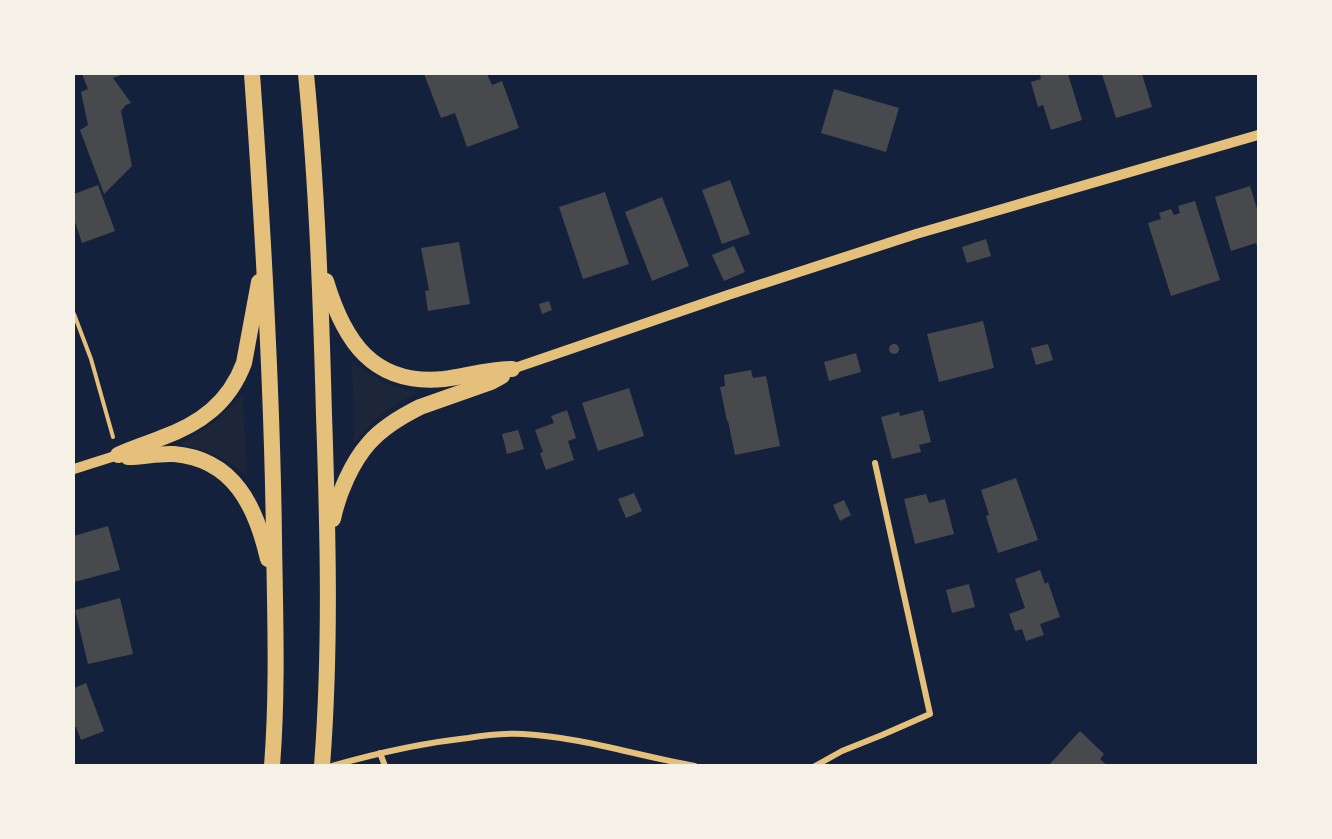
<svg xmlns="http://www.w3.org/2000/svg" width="1332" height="839" viewBox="0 0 1332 839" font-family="'Source Serif 4',serif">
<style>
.green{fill:#1d2539}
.building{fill:#48494c}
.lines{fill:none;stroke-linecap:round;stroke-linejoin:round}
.path{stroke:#e5c07b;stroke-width:4}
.minor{stroke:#e5c07b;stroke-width:6}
.tertiary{stroke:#e5c07b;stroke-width:10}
.trunk{stroke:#e5c07b;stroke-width:16}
</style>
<rect width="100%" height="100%" fill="#14213d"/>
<g class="green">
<polygon points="352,361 379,380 392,386 419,392 401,401 378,417 355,442 354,442"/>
<path d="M242,395H243L247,476C228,459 207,450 182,445L181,443L205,429L223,415Z"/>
</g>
<g class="building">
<polygon points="82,74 124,74 113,78 131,103 126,105 121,111 132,166 104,194 80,130 88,125 81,92 88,89"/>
<polygon points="424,74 487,74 492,85 502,81 519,128 467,147 455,113 441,118"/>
<polygon points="1040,74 1068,74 1082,120 1051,130 1043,105 1038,107 1031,82 1041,79"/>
<polygon points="1102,74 1142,74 1152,107 1116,118"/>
<polygon points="834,89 899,108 886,152 821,133"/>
<polygon points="730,180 750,234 722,244 702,190"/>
<polygon points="98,185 115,231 82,243 74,219 74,194"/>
<polygon points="1250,186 1258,212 1258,250 1256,243 1231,251 1215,197"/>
<polygon points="605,192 629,264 583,279 559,207"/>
<polygon points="662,197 689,266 652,281 625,212"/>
<polygon points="1195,201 1220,280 1171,296 1148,223 1161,219 1159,213 1171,209 1174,215 1180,213 1178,206"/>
<polygon points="986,239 991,256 967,263 962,247"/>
<polygon points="459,242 470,304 428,311 425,291 429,290 421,248"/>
<polygon points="734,246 745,272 724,281 712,255"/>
<polygon points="549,301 552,310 542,314 539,304"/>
<polygon points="983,321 994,368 939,382 927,334"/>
<polygon points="1048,344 1053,360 1036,365 1031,348"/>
<circle cx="894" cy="349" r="5"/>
<polygon points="856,353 861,372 829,381 824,362"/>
<polygon points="751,370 753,378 766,376 780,446 735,455 728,421 727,421 720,387 725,386 724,375"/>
<polygon points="629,388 644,436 598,451 582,403"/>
<polygon points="567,410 576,438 568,441 574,460 546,470 540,453 543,452 535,430 554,423 551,416"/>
<polygon points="923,410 931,442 919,445 921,452 892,459 881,417 899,412 900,416"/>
<polygon points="518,430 524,449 507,454 502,434"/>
<polygon points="1016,478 1038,540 998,553 986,516 989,515 981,490"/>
<polygon points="634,493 642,511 626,518 618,499"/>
<polygon points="926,494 929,503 945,499 954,534 915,544 904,499"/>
<polygon points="844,500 851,515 840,521 833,505"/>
<polygon points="108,526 120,570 74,582 74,536"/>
<polygon points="1040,570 1045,584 1048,582 1060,617 1040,624 1044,635 1026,641 1022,629 1015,631 1009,614 1025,608 1015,579"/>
<polygon points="969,584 975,607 952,613 946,590"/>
<polygon points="120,598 133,654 88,664 75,610"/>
<polygon points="86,683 104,731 81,740 76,727 74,727 74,688"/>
<polygon points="1080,731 1104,754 1100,759 1108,766 1048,766"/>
</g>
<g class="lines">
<polyline class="path" points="74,314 91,359 113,437"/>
<g class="minor">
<polyline points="380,753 385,766"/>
<path d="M332,766C377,753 422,743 468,738C486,735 504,733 523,734C581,737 638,756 695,766"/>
<polyline points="815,766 842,751 882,735 930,714 875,463"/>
</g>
<g class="tertiary">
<polyline points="512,369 728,295 916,234 1258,135"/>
<polyline points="74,469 118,455"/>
</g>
<g class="trunk">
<path d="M252,74C263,228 272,383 274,538C275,613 278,690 272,766"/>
<path d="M306,74C317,187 321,301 324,415C328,532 331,648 322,766"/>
<path d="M326,281C344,341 373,386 444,379C466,376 489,369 512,369"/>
<path d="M118,455C132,448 147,444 161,438C200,424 229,403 244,363L259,282"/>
<path d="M128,457C143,457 158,453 174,454C234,459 256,507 268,559"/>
<path d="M333,519C338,494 352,462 369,443C382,428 402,416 420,407L491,382L502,376"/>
</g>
</g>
<rect width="1332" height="839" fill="none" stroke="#f6f1e7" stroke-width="150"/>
</svg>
